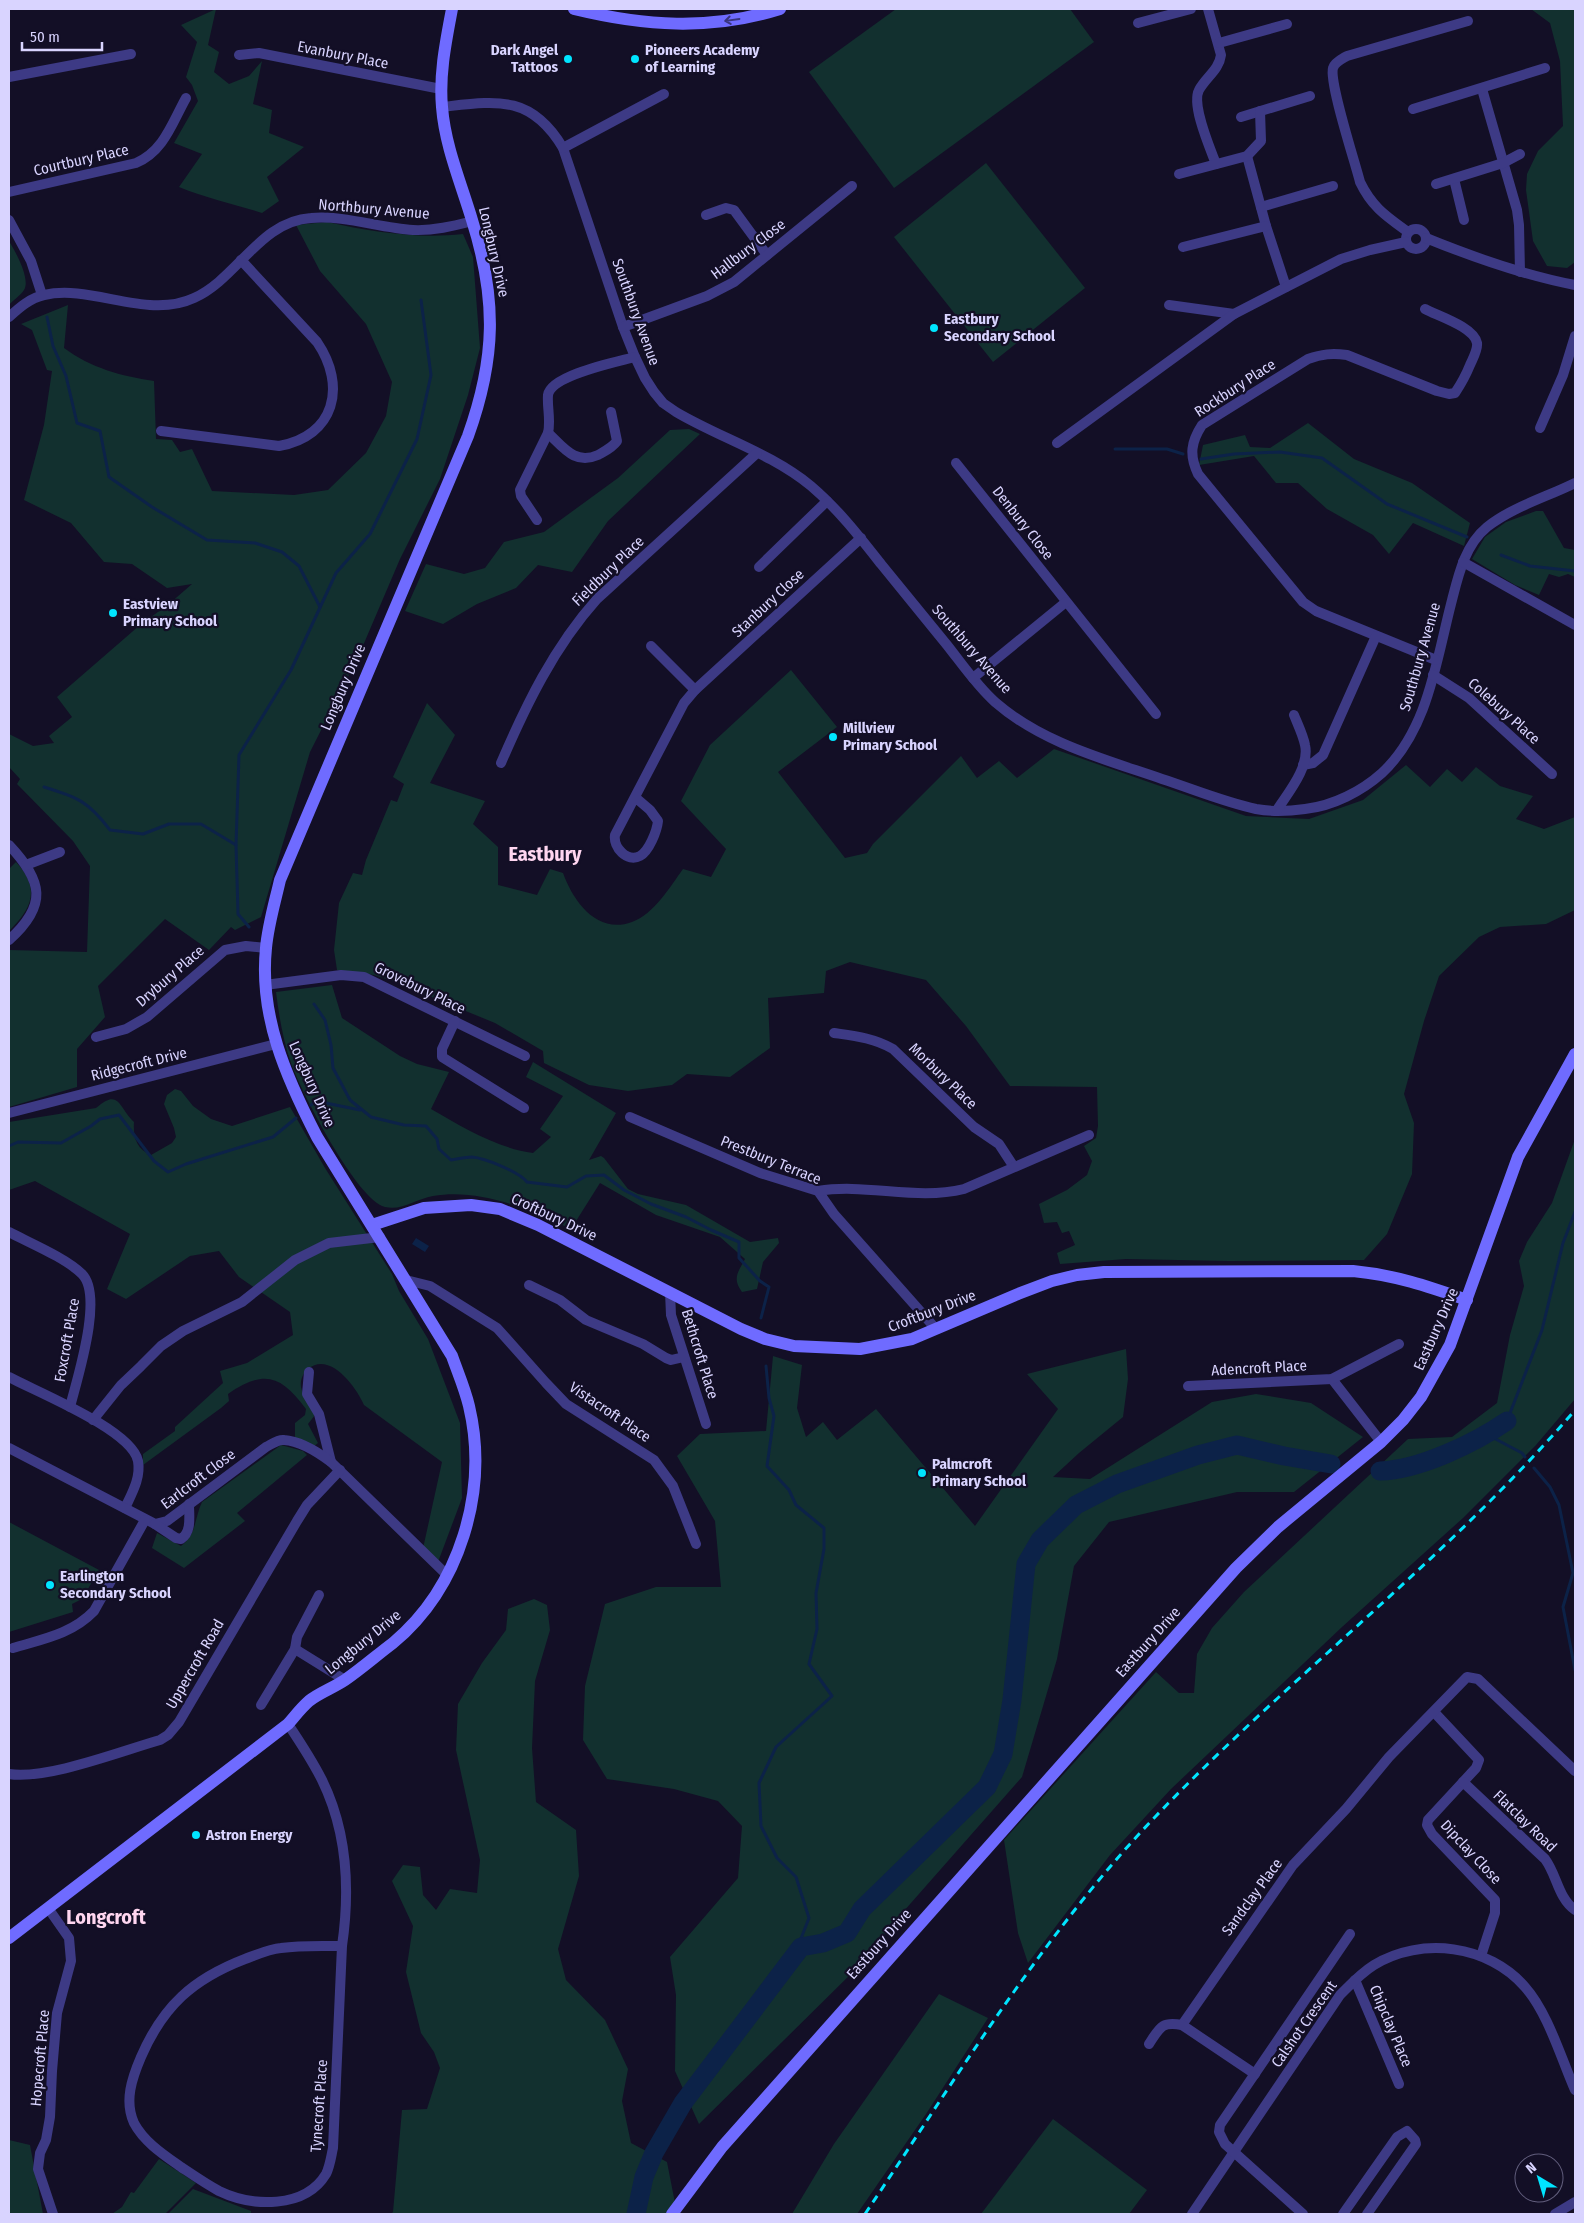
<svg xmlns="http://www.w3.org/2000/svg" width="1584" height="2223" viewBox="0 0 1584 2223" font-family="'Fira Sans Condensed',sans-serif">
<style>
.green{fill:#12302f}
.water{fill:#0c2248}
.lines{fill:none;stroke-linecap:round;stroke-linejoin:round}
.stream{stroke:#0c2248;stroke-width:3}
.river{stroke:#0c2248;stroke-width:19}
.street{stroke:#3d3a85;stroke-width:10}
.secondary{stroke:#6f6bff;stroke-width:12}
.rail{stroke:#00e5ff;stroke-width:3;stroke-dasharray:8 6;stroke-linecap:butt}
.oneway{stroke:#38347d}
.poi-dot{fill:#00e5ff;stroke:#130f26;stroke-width:2}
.labels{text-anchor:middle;stroke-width:4.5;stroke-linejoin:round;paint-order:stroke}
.poi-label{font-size:15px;font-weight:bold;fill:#d9d4ff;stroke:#130f26;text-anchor:start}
.street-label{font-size:15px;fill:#d9d4ff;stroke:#130f26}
.district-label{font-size:20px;font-weight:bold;fill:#ffd6f0;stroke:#130f26}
</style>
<rect width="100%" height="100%" fill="#130f26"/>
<g class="green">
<path d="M216,9L208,45L219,52L214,72L229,84L249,76L262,61L253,104L272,110L269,133L304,147L267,177L279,201L262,213C234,204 206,198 179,187L202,154L174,143L198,101L192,85L186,77L197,42L181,25Z"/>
<polygon points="896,9 1070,9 1094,42 894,188 809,72"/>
<polygon points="1531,9 1575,9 1575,262 1567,268 1547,266 1533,241 1526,190 1527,174 1538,151 1563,126 1560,61 1550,23"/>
<polygon points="986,163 1085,288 993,362 894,237"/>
<path d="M327,222C373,232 417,239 463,234L473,257L480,348L468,395L440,479L400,559L359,655L310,752L261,917L235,930L231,927L209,950L165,919L98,986L105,1017L77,1049V1087L9,1107V950L87,952L90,866L73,841L17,784L20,779L9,767V734L33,746L54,743L49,736L72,717L57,697L140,625L169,604L192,584L167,588L132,564L104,562L71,523L24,500L44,425L52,371L47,370L32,330L21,324L68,305L64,348C91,368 121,376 154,381L156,439L172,440L180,452L192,449L212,491L294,495L328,490L366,453L386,416L392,382L366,324L320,271L296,225Z"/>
<path d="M9,241C15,251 31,279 24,290C20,296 13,300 9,305Z"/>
<polygon points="1308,423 1354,459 1412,483 1470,523 1464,546 1413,523 1389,554 1373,535 1327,509 1298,483 1276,483 1254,456 1199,465 1203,445 1245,435 1250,447 1270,448"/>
<polygon points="689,429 700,434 608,521 572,572 538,565 516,588 477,604 443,624 405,611 426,564 464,574 485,568 504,542 544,532 618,478 670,430"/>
<polygon points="1536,511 1543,511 1564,548 1575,550 1575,577 1568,574 1559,577 1549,574 1539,595 1515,585 1472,559 1485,537 1506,522"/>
<path d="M791,670L837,727L778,772L845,858L867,853L873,844L961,756L977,778L999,761L1017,778L1054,749L1246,816L1309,819L1363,800L1406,765L1430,787L1447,769L1462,782L1476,767L1500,786L1533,796L1516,819L1544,829L1575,817V910L1546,924L1500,927L1479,937L1439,976L1424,1021L1404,1094L1414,1123L1412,1174L1387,1234L1364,1260L1229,1261L1126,1259L1060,1264L1057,1253L1075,1245L1069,1231L1062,1233L1057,1222L1044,1223L1039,1204L1067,1190L1087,1175L1092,1161L1084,1146L1096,1138L1098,1126L1097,1087L1010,1086L966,1026L926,980L850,962L826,971L824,993L768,998L770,1048L730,1077L687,1074L672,1085L628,1091L589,1085L544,1063L543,1051L495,1023L395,982L374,975L337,970L334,950L339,903L353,873L362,875L366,860L391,800L397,802L404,784L393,777L427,703L455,735L430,783L485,801L473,824L498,847V885L537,895L550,869L563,873C573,901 597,935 632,922C654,914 670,887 683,869L711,877L726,849L681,801L710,745Z"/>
<path d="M16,862C41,889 32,908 9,931V869Z"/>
<path d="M332,985L342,1018L400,1056L417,1064L449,1072L431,1109C462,1127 497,1148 533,1153L551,1137L540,1129L563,1096L526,1077L533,1062L616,1113L589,1160L601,1156L604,1158L628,1189L638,1194L686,1205L750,1242L778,1238L779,1243L763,1262L757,1289L742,1292C732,1279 738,1272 745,1259L720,1237L656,1215L600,1183L571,1229C529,1209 480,1188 433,1196C416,1199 402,1211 385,1207C357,1200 301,1092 291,1063C283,1040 279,1016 276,992Z"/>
<path d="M175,1089L181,1091L193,1106L211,1119L232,1126L290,1107L325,1168L392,1274L399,1291L428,1339L460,1423L462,1498L438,1562L422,1553L442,1462L364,1405C356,1387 330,1351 308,1369C303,1373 300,1380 301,1387C303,1396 310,1407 315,1415L308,1424L318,1443L313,1447L295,1438V1423L305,1415L306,1409C281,1375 264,1369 228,1394L229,1401L221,1408L143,1465V1454L175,1431V1427L223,1383L220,1371L247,1363L293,1335L290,1312L239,1277L219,1251L190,1256L126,1299L107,1289L130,1234L35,1181L9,1190V1122L96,1108C119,1088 118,1106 134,1122C133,1136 136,1149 151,1155L172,1143L176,1137L174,1128L164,1104L167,1095Z"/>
<polygon points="1575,1139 1575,1399 1536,1445 1463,1518 1342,1627 1171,1789 1110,1855 1028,1963 1018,1933 1004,1840 1156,1672 1179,1693 1194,1693 1197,1654 1212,1628 1244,1592 1408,1439 1452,1437 1497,1403 1510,1335 1524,1286 1519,1261 1527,1242 1552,1203"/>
<polygon points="1126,1349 1128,1379 1123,1417 1079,1453 1053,1477 1090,1479 1212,1402 1256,1394 1311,1403 1363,1437 1294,1492 1237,1492 1109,1522 1074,1566 1057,1659 1022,1777 896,1920 861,1964 699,2124 675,2071 676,1995 670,1957 738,1878 742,1826 718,1801 674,1789 607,1779 583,1740 585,1686 605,1604 656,1587 721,1587 715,1521 677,1456 700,1434 766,1431 773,1356 802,1365 797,1408 806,1437 823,1422 837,1440 876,1409 975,1526 1058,1409 1027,1374"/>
<path d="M281,1445L303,1451L307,1455L237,1513L245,1521L184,1568L152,1548L157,1533L181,1546C197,1534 194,1519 202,1502Z"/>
<polygon points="9,1522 99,1570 82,1599 72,1604 73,1612 9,1632"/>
<polygon points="534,1599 547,1605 550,1630 535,1681 532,1748 536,1802 576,1830 579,1876 558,1949 566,1980 605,2020 628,2069 622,2101 631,2143 667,2162 675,2203 666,2214 391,2214 393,2212 402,2110 427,2109 440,2068 434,2052 421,2033 406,1972 413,1926 392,1881 403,1865 420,1867 423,1895 436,1910 450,1889 477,1893 480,1860 456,1750 458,1704 482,1663 506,1630 508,1609"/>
<polygon points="939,1994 988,2018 926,2114 857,2214 792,2214 834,2144"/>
<polygon points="1053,2119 1147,2190 1129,2214 981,2214"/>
<polygon points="9,2140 30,2145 43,2214 9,2214"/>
<polygon points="159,2159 196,2183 165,2214 112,2214 122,2207 131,2192 134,2193"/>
<polygon points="193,2189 251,2211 251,2214 168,2214"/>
</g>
<polygon class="water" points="416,1238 429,1246 425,1252 412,1244"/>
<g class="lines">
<g class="stream">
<polyline points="47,317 53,346 66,376 77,423 100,431 109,477 152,507 207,540 255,543 282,552 299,566 320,607"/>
<polyline points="1115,449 1167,449 1183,454"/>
<polyline points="1201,459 1234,454 1280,452 1322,458 1387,504 1467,537"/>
<polyline points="1501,555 1530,566 1575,571"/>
<path d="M44,787C77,797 88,801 110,830L143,834L169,824H201L236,845"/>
<polyline points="249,927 238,914 236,845 239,755 291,670 336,573 370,534 417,439 431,375 421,300"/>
<path d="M314,1004L325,1020L331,1045L333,1068L350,1100L371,1117L404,1125L426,1126L437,1139L439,1149L451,1160C458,1159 465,1157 472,1157C485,1158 519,1172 527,1182L567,1187L586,1176L604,1175L624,1190L651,1204L686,1217L711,1230L739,1242V1258L760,1281L769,1287L761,1318"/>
<polyline points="311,1105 316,1101 360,1110"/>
<polyline points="9,1146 18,1142 61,1143 91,1126 100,1119 119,1115 154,1161 168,1172 186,1164 273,1137 296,1118"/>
<polyline points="766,1366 769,1398 774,1416 767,1466 789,1490 796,1505 824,1528 824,1549 816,1593 817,1629 809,1664 832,1696 776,1747 759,1783 761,1826 777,1858 796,1877 809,1918 800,1941 801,1947"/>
<polyline points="1507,1421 1542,1330 1563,1243 1575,1212"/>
<polyline points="1486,1434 1522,1453 1525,1457"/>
<polyline points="1534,1468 1550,1487 1559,1505 1573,1573 1563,1607 1575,1670"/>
</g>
<g class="river">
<path d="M1380,1471C1419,1470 1475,1443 1507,1421"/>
<polyline points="636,2214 644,2177 654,2153 683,2103 801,1947 823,1943 847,1933 862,1909 987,1787 1003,1754 1012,1700 1026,1564 1040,1540 1076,1505 1117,1484 1198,1455 1237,1445 1284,1456 1331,1464"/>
</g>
<g class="street">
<path d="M1208,9L1221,55C1219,70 1206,77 1199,90C1191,105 1210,148 1216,164"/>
<polyline points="1138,23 1191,9"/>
<polyline points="1219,43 1287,24"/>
<polyline points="239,55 259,53 441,89"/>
<polyline points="9,77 131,54"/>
<polyline points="1482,89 1517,210 1519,225 1520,272"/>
<path d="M442,107C496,101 531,94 563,148L623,327L635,357L645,378L654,392L663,403L676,412C720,438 771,453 811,486C838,509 859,536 881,564C903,591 925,618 947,645C962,664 977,686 995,702C1042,743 1104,759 1162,779C1193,789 1224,802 1256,809C1272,812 1290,811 1305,809C1333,806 1362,791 1382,773C1428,730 1436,662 1451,604C1458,577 1464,546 1487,527C1512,507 1547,497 1575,483"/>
<polyline points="1413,109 1545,68"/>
<polyline points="1241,117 1310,96"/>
<polyline points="563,148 664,94"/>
<polyline points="1247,156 1266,226 1286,287"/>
<polyline points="1179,174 1247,156 1261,141 1260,111"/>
<polyline points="1454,179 1464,220"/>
<polyline points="1436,184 1503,163 1520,154"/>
<path d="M9,192L136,163C164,151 172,123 186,98"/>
<polyline points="1261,207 1333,186"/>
<polyline points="706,215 726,208 734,210 767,255"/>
<polyline points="9,220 31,261 42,295"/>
<circle cx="1416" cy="239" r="10"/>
<path d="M1408,232C1386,216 1372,207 1360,182C1355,162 1329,83 1333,68C1335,62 1342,59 1347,56L1468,21"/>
<path d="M1426,238C1475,258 1523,275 1575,285"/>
<polyline points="1183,247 1266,226"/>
<polyline points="1169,305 1234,314"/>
<path d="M1425,309C1438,316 1474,327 1477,343C1478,350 1473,358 1470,365C1466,375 1461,384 1455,393L1449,394L1437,391L1347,355C1332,353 1322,354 1308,359L1202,425C1191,442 1189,455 1198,474L1303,602L1316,611L1436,660"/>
<path d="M9,317C19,308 30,298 44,295C92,284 147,320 194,298C237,279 260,221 311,218C345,215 379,228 413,230C433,231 453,226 473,221"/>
<polyline points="623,327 707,296 734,282 852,186"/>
<polyline points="1540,428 1563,375 1575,336"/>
<path d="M161,431L279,446C335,436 347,386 317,342L241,260"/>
<path d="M548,433C564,448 575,465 598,455C605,451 612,448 617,441L611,412"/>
<polyline points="1057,443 1234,314 1341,259 1370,250 1406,242"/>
<polyline points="956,463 1156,714"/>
<path d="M537,520L521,496L520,490L548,433C551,420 547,408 548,395C551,375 617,362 635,357"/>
<polyline points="1463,562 1575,625"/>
<polyline points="759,567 827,501"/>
<polyline points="651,646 695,690"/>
<polyline points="1433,675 1469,698 1552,774"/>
<polyline points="973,678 1066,602"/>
<path d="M501,763C526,705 554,647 597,599L757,453"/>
<polyline points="1303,765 1313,763 1323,755 1376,636"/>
<path d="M636,798L650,810L658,821C657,831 649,851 640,856C627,863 613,847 615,835L684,703L695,690L861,538"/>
<path d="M1277,810C1288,793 1310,767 1305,745C1303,735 1298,725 1294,715"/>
<path d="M9,845C43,881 48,905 9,940"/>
<polyline points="26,865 60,852"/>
<polyline points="265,985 341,975 364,977 525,1056"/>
<polyline points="455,1021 442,1049 442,1057 524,1108"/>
<path d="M834,1033C855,1036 874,1038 893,1049L974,1127L999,1144L1014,1167"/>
<polyline points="96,1037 126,1029 147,1017 225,950 246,946 266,948"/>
<polyline points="9,1113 276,1044"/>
<polyline points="630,1117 760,1173 818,1191 834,1214 936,1329"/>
<path d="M818,1191C867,1183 916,1201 964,1189L1089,1135"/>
<path d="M9,1232C30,1243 66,1258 82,1274C104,1296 77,1379 70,1407"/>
<polyline points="406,1280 430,1286 497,1328 546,1383 566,1404 654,1460 673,1486 696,1544"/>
<polyline points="529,1285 560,1300 586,1320 643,1344 666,1358 671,1360 684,1357"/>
<polyline points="670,1292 671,1315 706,1424"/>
<polyline points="309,1372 307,1394 319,1414 331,1462"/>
<path d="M9,1377C37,1392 132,1430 138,1461C141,1478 132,1493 125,1508"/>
<polyline points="1332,1379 1381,1442"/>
<polyline points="1188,1386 1332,1379 1399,1344"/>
<polyline points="93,1420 121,1385 141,1366 161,1346 183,1331 242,1302 295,1260 329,1243 380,1237"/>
<path d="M9,1448L155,1524L167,1521L266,1447C272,1444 278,1439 284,1440C300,1441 319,1453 331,1462L447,1575"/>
<path d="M155,1524L176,1538L181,1539C192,1532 189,1516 189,1504"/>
<path d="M13,1648C43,1639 72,1634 94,1611L145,1520"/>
<polyline points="295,1649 345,1680"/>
<polyline points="261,1705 295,1649 297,1637 319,1595"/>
<polyline points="1434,1712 1479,1760 1476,1768 1428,1820 1427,1825 1432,1834 1495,1900 1495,1913 1481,1956"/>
<path d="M288,1724C300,1742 312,1760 322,1780C347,1831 350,1891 342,1946L333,2148C331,2157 330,2166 326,2174C305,2209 252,2207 219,2191C206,2184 193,2175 181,2167C164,2155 144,2142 134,2123C124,2101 132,2078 141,2057C163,2006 193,1979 245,1959C256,1955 269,1949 281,1948C301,1945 322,1946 342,1946"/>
<path d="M9,1774C47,1780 121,1751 160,1740L168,1735L179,1722L297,1521L307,1505L340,1470"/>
<path d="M1463,1782L1545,1859C1557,1875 1558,1898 1575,1910"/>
<polyline points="48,1908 69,1938 71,1961 57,2013 52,2071 50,2117 46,2140 40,2153 38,2169 53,2214"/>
<polyline points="1355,1980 1399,2084"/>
<polyline points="1182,2025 1293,1865 1346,1809 1389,1757 1467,1677 1478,1679 1575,1771"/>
<path d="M1149,2044C1160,2027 1162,2021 1182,2025L1255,2074"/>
<path d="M1192,2214L1340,1995C1351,1984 1361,1973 1374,1965C1421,1936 1489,1945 1525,1987C1548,2013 1561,2058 1575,2090"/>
<polyline points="1303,2214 1225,2144 1219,2132 1220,2125 1350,1934"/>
<polyline points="1343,2214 1397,2137 1407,2131 1415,2140 1416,2144 1367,2214"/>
<polyline points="1555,2214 1575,2202"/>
</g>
<g class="secondary">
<path d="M574,9C644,26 709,31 780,9"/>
<path d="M372,1225L424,1208L471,1205L500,1209L538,1225L741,1329L765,1339L794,1346L860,1349L912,1339L1018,1294L1052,1281L1077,1275L1104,1272L1353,1271C1395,1275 1427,1286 1467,1300"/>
<path d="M9,1938L288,1724C295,1716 301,1708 309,1701C319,1693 333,1688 345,1680C361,1669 377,1655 393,1643C460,1587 489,1491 469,1406C465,1389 458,1373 452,1356L317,1137C286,1077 259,1016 266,948C268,925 275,902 280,880L468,436C496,358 497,299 472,220C461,183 445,146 442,107C439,74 446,41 452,9"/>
<polyline points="672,2214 722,2147 1236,1568 1278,1527 1381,1442 1403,1420 1421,1397 1450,1345 1518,1157 1575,1054"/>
</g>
<path class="rail" d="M865,2214C956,2079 1042,1935 1155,1817C1290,1676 1448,1558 1575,1410"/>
</g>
<defs><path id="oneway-shaft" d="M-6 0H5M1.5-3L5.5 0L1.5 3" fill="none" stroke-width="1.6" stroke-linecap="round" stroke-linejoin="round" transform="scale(1.25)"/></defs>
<use class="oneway" href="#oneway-shaft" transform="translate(732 20) rotate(172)"/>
<g class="poi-dot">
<circle cx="568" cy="59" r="5"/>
<circle cx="635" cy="59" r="5"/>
<circle cx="934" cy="328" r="5"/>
<circle cx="113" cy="613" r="5"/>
<circle cx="833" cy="737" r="5"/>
<circle cx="922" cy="1473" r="5"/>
<circle cx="50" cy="1585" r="5"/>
<circle cx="196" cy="1835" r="5"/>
</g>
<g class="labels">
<g class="poi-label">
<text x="558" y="55" text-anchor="end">Dark Angel<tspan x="558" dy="17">Tattoos</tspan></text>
<text x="645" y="55">Pioneers Academy<tspan x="645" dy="17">of Learning</tspan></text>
<text x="944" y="324">Eastbury<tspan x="944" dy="17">Secondary School</tspan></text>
<text x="123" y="609">Eastview<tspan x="123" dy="17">Primary School</tspan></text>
<text x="843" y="733">Millview<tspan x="843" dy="17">Primary School</tspan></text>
<text x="932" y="1469">Palmcroft<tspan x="932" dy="17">Primary School</tspan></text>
<text x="60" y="1581">Earlington<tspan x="60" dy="17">Secondary School</tspan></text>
<text x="206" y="1840">Astron Energy</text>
</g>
<g class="street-label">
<text transform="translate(343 55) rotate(11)" y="5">Evanbury Place</text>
<text transform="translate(81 160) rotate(-13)" y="5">Courtbury Place</text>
<text transform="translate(374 209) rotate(5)" y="5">Northbury Avenue</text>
<text transform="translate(748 249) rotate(-37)" y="5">Hallbury Close</text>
<text transform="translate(494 252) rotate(77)" y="5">Longbury Drive</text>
<text transform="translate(636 312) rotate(70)" y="5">Southbury Avenue</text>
<text transform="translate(1235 388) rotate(-33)" y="5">Rockbury Place</text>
<text transform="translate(1023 523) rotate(52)" y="5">Denbury Close</text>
<text transform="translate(608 571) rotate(-44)" y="5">Fieldbury Place</text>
<text transform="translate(768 603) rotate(-43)" y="5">Stanbury Close</text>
<text transform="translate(972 649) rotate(49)" y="5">Southbury Avenue</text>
<text transform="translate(1420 657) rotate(-74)" y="5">Southbury Avenue</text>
<text transform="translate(343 687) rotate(-67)" y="5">Longbury Drive</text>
<text transform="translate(1504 711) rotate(42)" y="5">Colebury Place</text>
<text transform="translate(170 976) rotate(-41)" y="5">Drybury Place</text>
<text transform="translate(420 988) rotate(26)" y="5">Grovebury Place</text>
<text transform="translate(139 1064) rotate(-14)" y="5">Ridgecroft Drive</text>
<text transform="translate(943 1076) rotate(44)" y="5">Morbury Place</text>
<text transform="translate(312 1084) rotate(66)" y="5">Longbury Drive</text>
<text transform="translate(771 1160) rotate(22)" y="5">Prestbury Terrace</text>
<text transform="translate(554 1217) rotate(25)" y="5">Croftbury Drive</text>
<text transform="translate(932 1311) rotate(-21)" y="5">Croftbury Drive</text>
<text transform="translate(1436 1329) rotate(-66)" y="5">Eastbury Drive</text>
<text transform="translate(67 1340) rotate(-80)" y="5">Foxcroft Place</text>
<text transform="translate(700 1354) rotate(73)" y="5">Bethcroft Place</text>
<text transform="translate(1259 1368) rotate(-3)" y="5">Adencroft Place</text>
<text transform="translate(610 1412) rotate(34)" y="5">Vistacroft Place</text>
<text transform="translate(198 1479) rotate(-37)" y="5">Earlcroft Close</text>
<text transform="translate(363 1642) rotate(-39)" y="5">Longbury Drive</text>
<text transform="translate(1148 1642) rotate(-48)" y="5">Eastbury Drive</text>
<text transform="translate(195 1664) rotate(-60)" y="5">Uppercroft Road</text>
<text transform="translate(1525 1821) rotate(44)" y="5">Flatclay Road</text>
<text transform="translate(1471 1852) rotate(47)" y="5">Dipclay Close</text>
<text transform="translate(1252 1897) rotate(-54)" y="5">Sandclay Place</text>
<text transform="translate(879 1944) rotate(-48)" y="5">Eastbury Drive</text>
<text transform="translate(1304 2024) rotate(-55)" y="5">Calshot Crescent</text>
<text transform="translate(1391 2026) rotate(67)" y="5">Chipclay Place</text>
<text transform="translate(40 2058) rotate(-85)" y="5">Hopecroft Place</text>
<text transform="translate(319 2106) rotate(-86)" y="5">Tynecroft Place</text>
</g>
<g class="district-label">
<text x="545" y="861">Eastbury</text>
<text x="106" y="1924">Longcroft</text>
</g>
</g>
<rect width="1584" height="2223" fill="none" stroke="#d9d4ff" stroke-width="20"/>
<g transform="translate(1539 2178) rotate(322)"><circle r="24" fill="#130f26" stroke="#625e7d"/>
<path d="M0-4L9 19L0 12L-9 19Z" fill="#00e5ff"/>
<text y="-8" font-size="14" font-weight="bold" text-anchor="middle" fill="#d9d4ff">N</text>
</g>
<path d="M22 42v8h80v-8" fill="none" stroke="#d9d4ff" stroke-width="2.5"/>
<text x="30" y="42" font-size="15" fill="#d9d4ff" stroke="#130f26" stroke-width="4" paint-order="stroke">50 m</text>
</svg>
